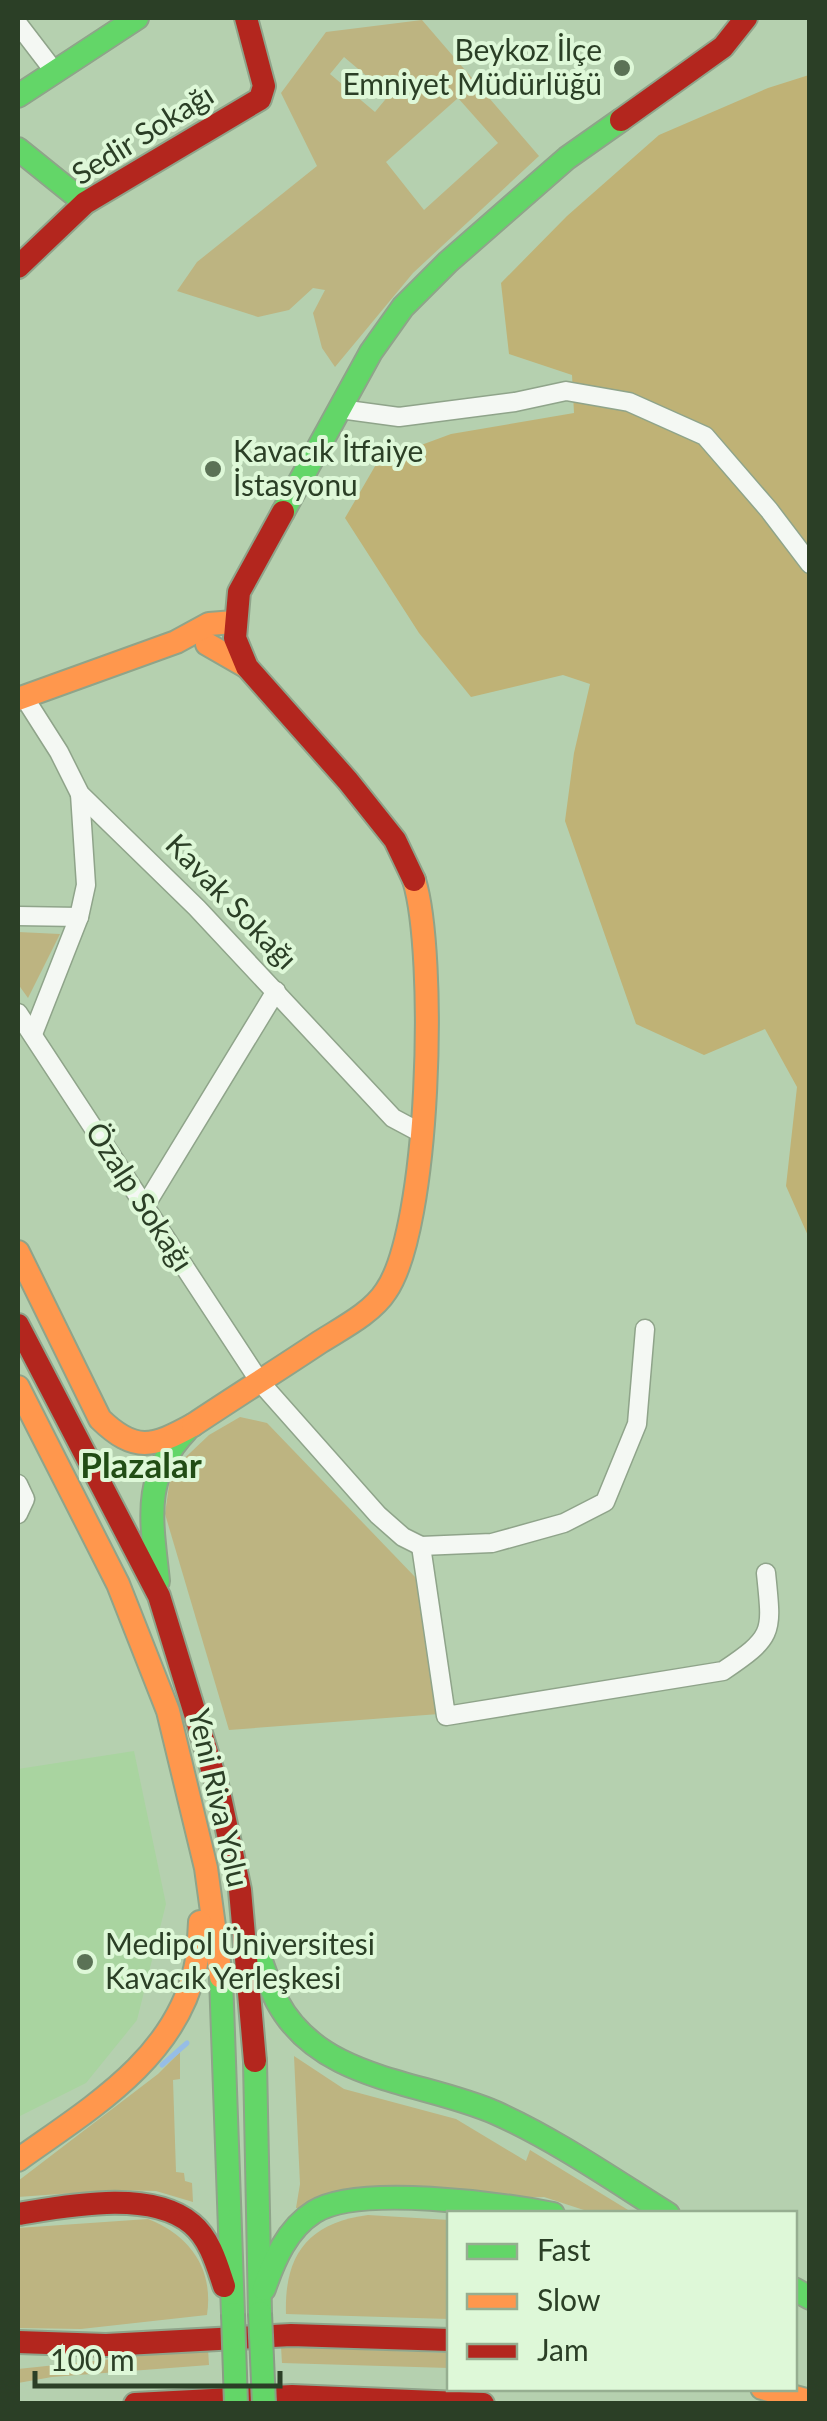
<svg xmlns="http://www.w3.org/2000/svg" width="827" height="2421" viewBox="0 0 827 2421" font-family="Lato,sans-serif">
<style>
.built{fill:#a9d4a0}
.green{fill:#bdb481;fill-rule:evenodd}
.forest{fill:#bfb276}
.lines{fill:none;stroke-linecap:round;stroke-linejoin:round}
.stream{stroke:#96bde6;stroke-width:5}
.street-casing{stroke:#8fa48a;stroke-width:21}
.fast-casing{stroke:#8fa48a;stroke-width:26}
.slow-casing{stroke:#8fa48a;stroke-width:26}
.jam-casing{stroke:#8fa48a;stroke-width:26}
.street{stroke:#f4f8f3;stroke-width:18}
.fast{stroke:#63d668;stroke-width:22}
.slow{stroke:#ff974d;stroke-width:22}
.jam{stroke:#b3261e;stroke-width:22}
.fast-bridge-casing{stroke:#8a9d85;stroke-width:26;stroke-linecap:butt}
.fast-bridge{stroke:#63d668;stroke-width:22}
.poi-dot{fill:#5b7256;stroke:#def8d8;stroke-width:4}
.labels{text-anchor:middle;stroke-width:8;stroke-linejoin:round;paint-order:stroke}
.poi-label{font-size:30px;fill:#2b3f26;stroke:#def8d8;text-anchor:start}
.street-label{font-size:30px;fill:#2b3f26;stroke:#def8d8}
.quarter-label{font-size:35px;font-weight:bold;fill:#214d15;stroke:#def8d8}
</style>
<rect width="100%" height="100%" fill="#b5d0af"/>
<polygon class="built" points="134,1751 166,1904 137,2020 86,2083 18,2117 18,1769"/>
<g class="green">
<path d="M422,20L539,156L413,273L335,367L322,348L313,313L325,290L313,288L289,310L258,317L177,291L197,262L317,166L281,93L326,32ZM344,57L389,95L375,112L330,74ZM458,98L498,143L424,210L386,162Z"/>
<polygon points="18,932 60,934 28,998 18,984"/>
<polygon points="240,1417 267,1423 417,1579 439,1714 229,1730 165,1514 171,1471 209,1435"/>
<polygon points="180,2052 180,2079 173,2080 176,2172 184,2173 185,2181 192,2183 193,2202 156,2191 114,2190 18,2197 18,2181 158,2074"/>
<polygon points="294,2056 344,2089 456,2119 526,2161 530,2150 633,2213 593,2213 544,2197 296,2208 300,2184"/>
<path d="M368,2215L449,2220V2319L286,2314C284,2255 308,2223 368,2215Z"/>
<path d="M148,2219C189,2235 214,2268 207,2315L81,2329L18,2328V2228Z"/>
<polygon points="281,2347 449,2353 449,2368 282,2363"/>
<polygon points="208,2349 209,2365 52,2377 18,2383 18,2369"/>
</g>
<polygon class="forest" points="809,75 809,1238 786,1186 797,1087 765,1029 704,1055 636,1024 565,821 574,753 590,684 563,675 471,697 419,633 345,518 378,461 451,434 574,413 572,375 509,354 501,283 567,216 659,135 768,88"/>
<g class="lines">
<polyline class="stream" points="162,2065 187,2043"/>
<defs>
<g id="street">
<polyline points="18,24 54,71"/>
<polyline points="340,409 399,417 515,402 566,391 629,402 705,436 769,510 810,564"/>
<polyline points="24,697 59,752 80,794 197,908 393,1118 423,1134"/>
<polyline points="18,916 79,917"/>
<polyline points="18,1013 260,1382 378,1515 403,1537 421,1546 492,1543 564,1523 605,1502 637,1424 645,1329"/>
<polyline points="33,1034 79,917 86,885 80,794"/>
<polyline points="145,1206 276,991"/>
<polyline points="18,1484 25,1499 18,1514"/>
<path d="M421,1546L446,1716L723,1671C775,1636 772,1633 766,1573"/>
</g>
<g id="fast">
<polyline points="18,96 137,18"/>
<polyline points="18,149 85,203"/>
<polyline points="283,512 371,352 403,307 448,262 567,158 621,120"/>
<path d="M158,1581C152,1522 141,1478 186,1431"/>
<path d="M260,1958C265,1972 270,1988 277,2001C320,2082 421,2080 496,2113C556,2140 612,2179 668,2214"/>
<polyline points="221,1977 233,2314"/>
<polyline points="255,2061 260,2313"/>
<path d="M264,2289C274,2260 287,2229 314,2212C358,2184 501,2204 553,2214"/>
<polyline points="794,2289 810,2298"/>
</g>
<g id="slow">
<polyline points="207,644 247,667"/>
<polyline points="18,699 176,642 209,624 234,622"/>
<path d="M18,1252L100,1419C135,1453 153,1447 193,1425"/>
<polyline points="18,1387 118,1584 168,1711 206,1868 221,1977"/>
<path d="M193,1425C235,1397 278,1370 320,1342C342,1328 372,1313 386,1291C430,1228 437,955 414,880"/>
<path d="M18,2160C89,2109 174,2060 195,1969C199,1954 199,1937 200,1922"/>
<polyline points="762,2388 810,2401"/>
</g>
<g id="jam">
<polyline points="621,120 723,47 746,18"/>
<polyline points="18,267 85,203 260,99 264,86 246,18"/>
<polyline points="283,512 239,592 235,638 247,667 348,781 395,840 414,880"/>
<polyline points="18,1325 159,1596 219,1792 240,1890 255,2061"/>
<path d="M18,2214C67,2206 151,2189 192,2224C210,2239 217,2265 224,2286"/>
<polyline points="18,2342 106,2345 291,2335 450,2340"/>
<polyline points="135,2404 292,2396 483,2404"/>
</g>
</defs>
<use href="#street" class="street-casing"/>
<use href="#fast" class="fast-casing"/>
<use href="#slow" class="slow-casing"/>
<use href="#jam" class="jam-casing"/>
<use href="#street" class="street"/>
<use href="#fast" class="fast"/>
<use href="#slow" class="slow"/>
<use href="#jam" class="jam"/>
<defs>
<g id="fast-bridge">
<polyline points="260,2313 264,2404"/>
<polyline points="233,2314 236,2404"/>
</g>
</defs>
<use href="#fast-bridge" class="fast-bridge-casing"/>
<use href="#fast-bridge" class="fast-bridge"/>
</g>
<g class="poi-dot">
<circle cx="622" cy="68" r="10"/>
<circle cx="213" cy="469" r="10"/>
<circle cx="85" cy="1962" r="10"/>
</g>
<g class="labels">
<g class="poi-label">
<text x="602" y="61" text-anchor="end">Beykoz İlçe<tspan x="602" dy="34">Emniyet Müdürlüğü</tspan></text>
<text x="233" y="462">Kavacık İtfaiye<tspan x="233" dy="34">İstasyonu</tspan></text>
<text x="105" y="1955">Medipol Üniversitesi<tspan x="105" dy="34">Kavacık Yerleşkesi</tspan></text>
</g>
<g class="street-label">
<text transform="translate(143 135) rotate(-32)" y="10">Sedir Sokağı</text>
<text transform="translate(231 902) rotate(46)" y="10">Kavak Sokağı</text>
<text transform="translate(139 1197) rotate(57)" y="10">Özalp Sokağı</text>
<text transform="translate(218 1798) rotate(77)" y="10">Yeni Riva Yolu</text>
</g>
<g class="quarter-label">
<text x="141" y="1478">Plazalar</text>
</g>
</g>
<rect width="827" height="2421" fill="none" stroke="#2b3f26" stroke-width="40"/>
<rect x="447" y="2211" width="350" height="180" fill="#def8d8" stroke="#96ae91" stroke-width="2.5"/>
<rect x="467" y="2244" width="50" height="15" fill="#63d668" stroke="#96ae91" stroke-width="2.5"/>
<text x="537" y="2261" font-size="30" fill="#2b3f26">Fast</text>
<rect x="467" y="2294" width="50" height="15" fill="#ff974d" stroke="#96ae91" stroke-width="2.5"/>
<text x="537" y="2311" font-size="30" fill="#2b3f26">Slow</text>
<rect x="467" y="2344" width="50" height="15" fill="#b3261e" stroke="#96ae91" stroke-width="2.5"/>
<text x="537" y="2361" font-size="30" fill="#2b3f26">Jam</text>
<path d="M35 2371v15h245v-15" fill="none" stroke="#2b3f26" stroke-width="5"/>
<text x="50" y="2371" font-size="30" fill="#2b3f26" stroke="#def8d8" stroke-width="8" paint-order="stroke">100 m</text>
</svg>
